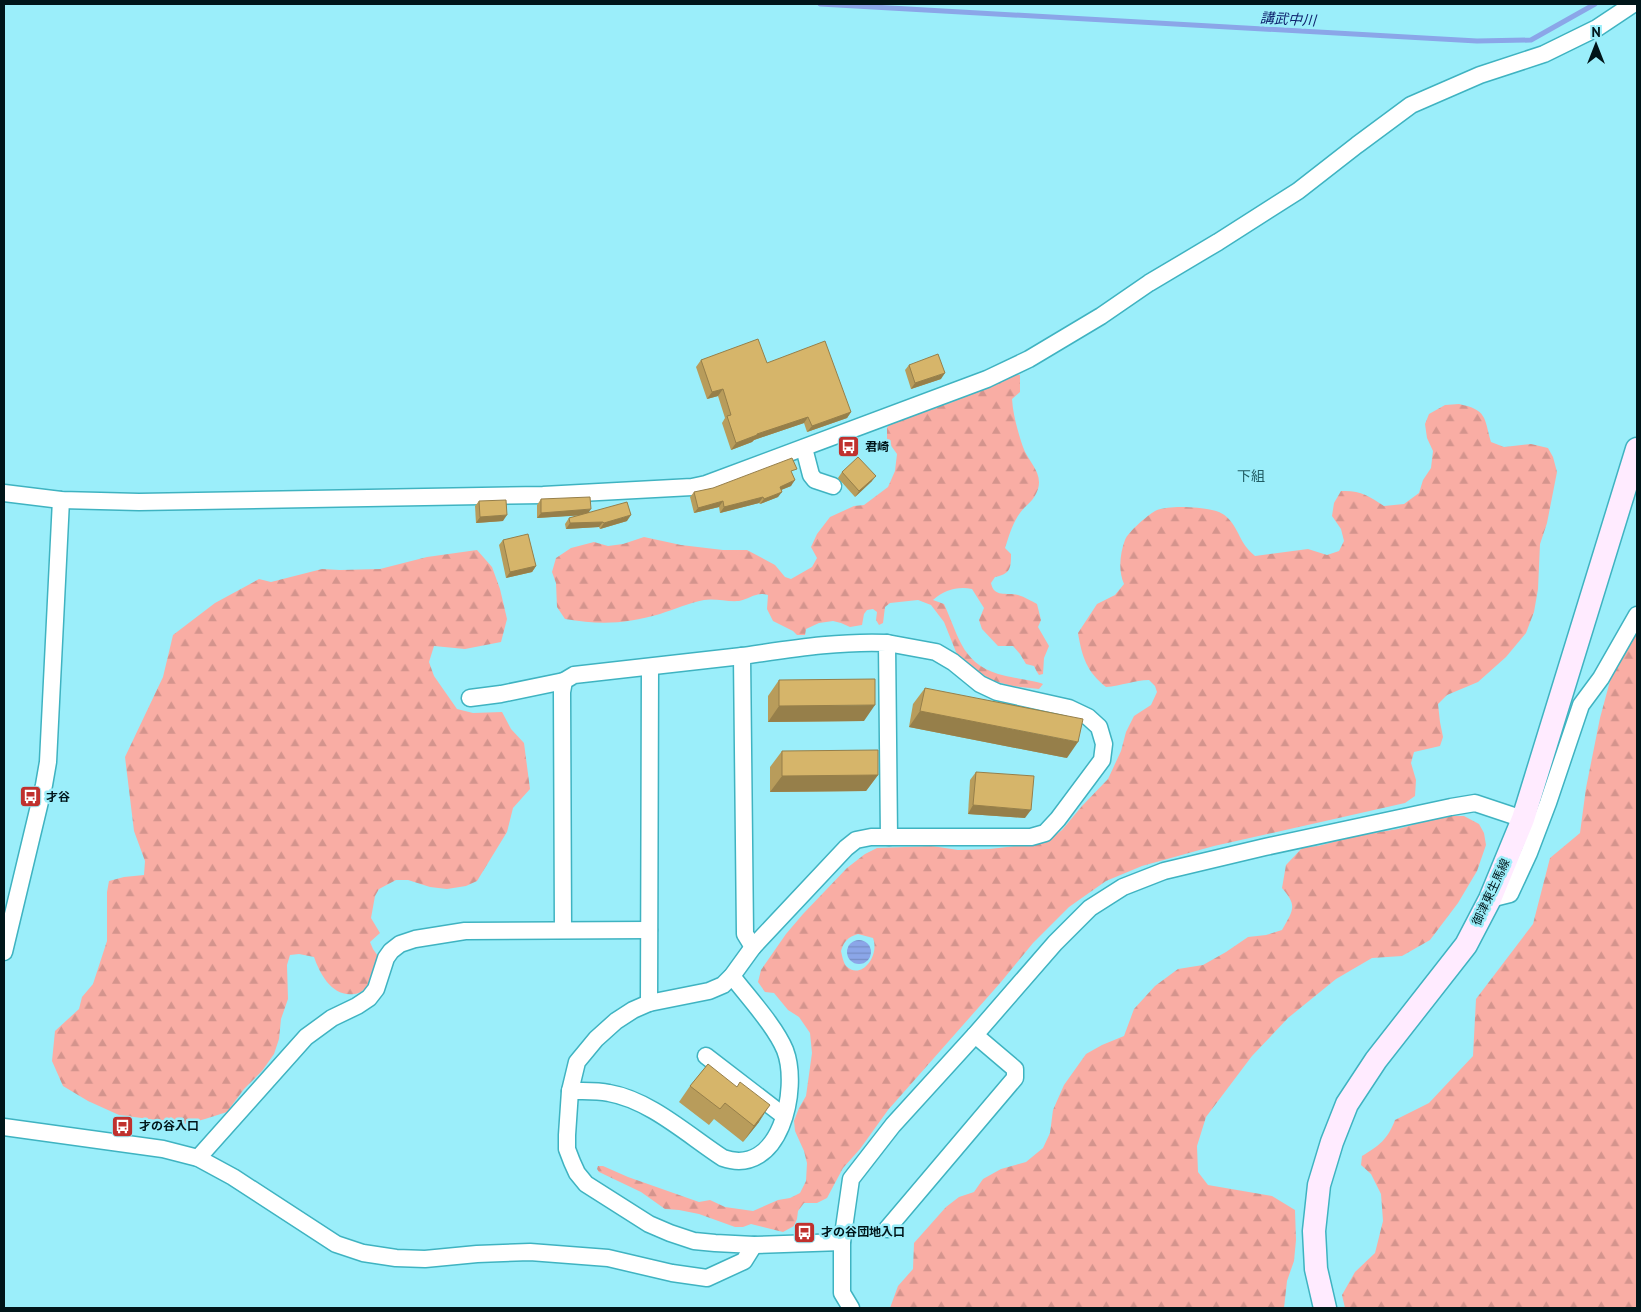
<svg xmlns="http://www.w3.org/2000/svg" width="1641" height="1312" viewBox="0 0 1641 1312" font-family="'PT Sans','Noto Sans JP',sans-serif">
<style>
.forest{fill:url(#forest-firs);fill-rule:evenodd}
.water{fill:url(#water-rules)}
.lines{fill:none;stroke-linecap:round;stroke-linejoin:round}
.stream{stroke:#8ba6e8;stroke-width:5}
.minor-casing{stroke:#3fb3c1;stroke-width:19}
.secondary-casing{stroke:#3fb3c1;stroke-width:25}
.minor{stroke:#fff;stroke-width:16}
.secondary{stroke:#ffebff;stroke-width:22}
.wall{fill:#b89c5b}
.shaded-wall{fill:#967f4a}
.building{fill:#d6b56a;stroke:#967f4a}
.labels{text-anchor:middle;stroke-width:5;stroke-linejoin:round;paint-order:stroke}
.poi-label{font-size:12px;font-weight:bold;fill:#001519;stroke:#9beefa;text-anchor:start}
.street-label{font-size:12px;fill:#001519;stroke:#9beefa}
.water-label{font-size:14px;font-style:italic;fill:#0f226d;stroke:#9beefa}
.neighbourhood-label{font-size:14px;fill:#205c63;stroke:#9beefa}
</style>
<defs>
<pattern id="forest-firs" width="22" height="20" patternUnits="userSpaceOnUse" patternTransform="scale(1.25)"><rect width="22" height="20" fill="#f9ada4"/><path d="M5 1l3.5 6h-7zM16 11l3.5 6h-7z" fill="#d4948d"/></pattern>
<pattern id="water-rules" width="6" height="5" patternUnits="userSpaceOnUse" patternTransform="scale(1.25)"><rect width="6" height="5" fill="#8ba6e8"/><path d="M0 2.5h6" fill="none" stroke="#768ec6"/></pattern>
</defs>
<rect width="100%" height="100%" fill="#9beefa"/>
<g class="forest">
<path d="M1014,374L1020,375V392L1012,399C1013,415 1018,432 1023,447C1028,462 1043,472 1038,489C1033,503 1027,503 1020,513C1012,524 1009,536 1005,548L1011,554C1011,569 1010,574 995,577L991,583C994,598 1006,592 1018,595C1025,597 1031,601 1037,604L1041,620L1038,627L1049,646L1044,658L1043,674L1039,675L1037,672L1034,666L1026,664L1020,654L1013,646H998L982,629L979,620L984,608L972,589C958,586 944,590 933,600L944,604C960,639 962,666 1006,676C1014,678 1038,681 1043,684L1039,689L1012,686L994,681L963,664L956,652L944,622L931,605L918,600L890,603L885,607L883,623L879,625L876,620L877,612L873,609L867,610L864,614L862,625L850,627L841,623L833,621L819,623L806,629L805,635H797L793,631L773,621L767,609L768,595C757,591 749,599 739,601C727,602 715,598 704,600C689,603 675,609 660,614C626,624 600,625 565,619L557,607L556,583L552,572L556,558L571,548L594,542L608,546L623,544L644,537L681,545L723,550H747L775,565L785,577L791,579L812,567L817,558L811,547L817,534L830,517L854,506L864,505L888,487L895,471L897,454L887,440V428L892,420L950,403Z"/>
<path d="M1459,404C1487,410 1484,417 1491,442L1504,447L1531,444L1548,448L1553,457L1557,472L1547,523L1540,544L1538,589L1534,612L1526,633L1506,657L1478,682L1447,695L1438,704L1440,722L1443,737L1440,746L1414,752L1411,763L1416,780L1415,796L1405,803L1214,846L1142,866L1106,881L1069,907L1033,943L1001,982L888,1110L860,1149L843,1168L827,1198L817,1203H804L798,1211L797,1219L794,1226L783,1232L751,1224L743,1227H735L699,1214L679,1210L665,1209L641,1192L599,1172L597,1169L598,1166H603L628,1177L699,1202L710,1200L725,1207L753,1211L778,1200L790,1198L800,1193L806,1181L807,1163L804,1151L795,1131L794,1121L799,1108L806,1096L812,1053L810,1033L799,1017L788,1010L774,993L765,992L758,982L761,970L786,934L803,914L847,868L865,854L877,848L932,846L958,850L990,849L1040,843L1050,839L1062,830L1082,806L1108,779L1121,751L1126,732L1134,716L1151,705L1157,692L1155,686L1149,680C1135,680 1121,686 1106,687C1087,672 1082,657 1078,633L1097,604L1115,595L1124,584C1118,571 1120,553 1125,540C1128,532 1148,515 1155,511C1168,504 1206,507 1219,512C1235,519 1238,537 1247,548C1249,551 1252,553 1255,556L1308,549L1327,555L1339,551L1344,541L1341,529L1332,516L1334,503L1341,491C1360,490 1369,496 1384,506L1404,504L1419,493L1423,480L1431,468L1433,451L1427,438L1425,424L1429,414L1445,405ZM858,934L873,938C880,956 861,981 846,966C843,962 842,955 841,951C844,941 848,937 858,934Z"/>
<path d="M477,550L492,567L500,589L507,619L501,642L465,649L434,646L429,662L434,676L457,709L473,713L502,712L511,729L524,743L530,789L513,808L507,832L477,881L466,886L447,889L430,887L408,880H396L379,889L375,896L371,918L380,933L370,942L373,949L380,959C377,967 374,977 370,984C366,989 359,994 354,994C332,997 320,974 314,957L299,954L290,955L287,965L288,999L281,1019L279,1039L274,1054L262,1071L244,1089L227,1112L205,1119L187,1124L119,1115L88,1101L63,1086L52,1061L55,1031L79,1009L82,997L93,984L107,941V892L109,881L124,877L144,875L145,861L134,831L125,757L163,677L173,635L215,603L259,579L271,582L322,569L340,570L380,569L427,557Z"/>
<path d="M1637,607V1308H1345L1342,1295L1355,1272L1375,1253L1383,1221L1381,1194L1371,1174L1361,1165L1362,1156C1379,1146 1388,1139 1395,1120L1429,1103L1473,1056L1476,999L1533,924L1550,858L1580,833L1586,788L1600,718L1623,633Z"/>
<path d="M1444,816H1464L1479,824L1484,833L1486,845L1477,871L1458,903L1430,940L1402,956L1372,958L1336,979L1288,1018L1252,1056L1206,1117L1197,1146L1198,1172L1208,1185L1272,1196L1295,1210L1296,1240L1294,1261L1287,1281L1284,1308H890L898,1286L913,1269L914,1243L946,1207L959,1197L974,1192L983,1179L1001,1169L1026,1162L1043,1148L1050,1133L1053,1110L1064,1085L1086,1054L1102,1045L1124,1036L1134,1009L1155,986L1178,969L1203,965L1226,952L1248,937L1266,935L1282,930C1293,910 1298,906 1282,888L1286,865L1302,848L1318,846L1356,836L1398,829Z"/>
</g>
<circle class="water" cx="859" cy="952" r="12"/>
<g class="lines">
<polyline class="stream" points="820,4 1477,41 1531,40 1595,4"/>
<defs>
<g id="minor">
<polyline points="804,448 811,475 815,480 833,486"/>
<polyline points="4,493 61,500 139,502 543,495 692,487 706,484 987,379 1029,359 1101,316 1149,283 1218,242 1298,191 1357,145 1411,105 1480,75 1544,54 1597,28 1633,4"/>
<polyline points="470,698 501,694 564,681"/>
<polyline points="1490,899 1510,894 1529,853 1548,803 1581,705 1601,678 1637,615"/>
<polyline points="563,930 562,692 564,681 574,675 742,656"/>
<path d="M753,947L745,934L742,656C791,649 838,641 887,643L889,837"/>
<polyline points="4,952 44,785 48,762 61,500"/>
<polyline points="649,1003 650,667"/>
<polyline points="706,1056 784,1116"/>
<path d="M570,1091C583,1091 596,1090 609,1093C650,1100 689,1136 723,1158C780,1178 800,1089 785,1050C775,1026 748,997 732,976"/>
<polyline points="4,1127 163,1149 198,1158 233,1177 336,1244 363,1253 396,1258 425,1259 477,1254 530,1252 608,1258 672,1273 707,1278 744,1261 754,1245"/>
<polyline points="198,1158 306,1037 332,1018 357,1006 369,998 376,989 386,958 391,951 400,944 415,939 465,931 649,930"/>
<polyline points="887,1229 1015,1078 1015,1069 975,1035"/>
<polyline points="842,1242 754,1245 715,1243 694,1241 670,1233 649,1224 586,1184 577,1173 572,1162 567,1149 567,1135 570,1091 577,1062 596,1039 616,1021 633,1010 649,1003 709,991 723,985 732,976 753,947 846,848 856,840 871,837 1031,837 1045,833 1058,819 1102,760 1104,744 1099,727 1088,717 1069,708 997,692 980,684 953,662 936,652 887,643"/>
<polyline points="851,1308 842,1293 842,1242 851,1179 893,1125 975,1035 1055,943 1090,908 1123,887 1164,871 1265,847 1451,807 1475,803 1523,819"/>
</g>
<polyline id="secondary" points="1325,1308 1316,1269 1314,1231 1319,1185 1332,1142 1347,1104 1376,1060 1466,945 1490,899 1523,819 1637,449"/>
</defs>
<use href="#minor" class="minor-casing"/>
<use href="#secondary" class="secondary-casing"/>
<use href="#minor" class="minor"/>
<use href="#secondary" class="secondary"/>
</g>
<g class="wall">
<polygon points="701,360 767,363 851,412 847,418 807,432 804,423 754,440 752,442 731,450 722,423 725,418 718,396 707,399 696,367"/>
<polygon points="909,365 941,379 911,389 905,370"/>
<polygon points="842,472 872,481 855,497 838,478"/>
<polygon points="793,475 791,486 781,490 778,497 760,504 759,503 720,513 719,507 694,513 690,497 694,492"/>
<polygon points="541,499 588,513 627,521 600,529 599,527 566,529 565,524 569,518 580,515 537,518 537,505"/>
<polygon points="479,501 503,521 476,523 475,506"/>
<polygon points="503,540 536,566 532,572 506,578 499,545"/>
<polygon points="779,680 864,721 768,722 768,696"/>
<polygon points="925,688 1067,758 909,727 913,704"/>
<polygon points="782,751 878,775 866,791 770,792 770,767"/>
<polygon points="976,772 1025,818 968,814 970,780"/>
<polygon points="708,1064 759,1122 743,1142 714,1119 709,1125 679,1102 690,1086"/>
</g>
<g class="shaded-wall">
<polygon points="945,373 941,379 911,389 915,383"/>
<polygon points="723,389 718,396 707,399 712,392"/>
<polygon points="851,412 847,418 807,432 812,426"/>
<polygon points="808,417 804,423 754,440 752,442 731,450 736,443 757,434"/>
<polygon points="876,476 872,481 855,497 859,491"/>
<polygon points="795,480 791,486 776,492 780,487"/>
<polygon points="782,492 778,497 760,504 764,499"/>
<polygon points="763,497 759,503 720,513 724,507"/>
<polygon points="723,501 719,507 694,513 698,508"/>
<polygon points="591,509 587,515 537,518 541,513"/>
<polygon points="507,515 503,521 476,523 480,517"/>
<polygon points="631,515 627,521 600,529 604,523"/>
<polygon points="603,522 599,527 566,529 570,523"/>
<polygon points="536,566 532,572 506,578 510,572"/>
<polygon points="875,705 864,721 768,722 779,706"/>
<polygon points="920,711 1078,742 1067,758 909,727"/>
<polygon points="878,775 866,791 770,792 782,776"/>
<polygon points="973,805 1031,810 1025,818 968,814"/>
<polygon points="770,1105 759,1122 743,1142 754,1126"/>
</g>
<g class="building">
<polygon points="758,339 767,363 825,341 851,412 812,426 808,417 757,434 757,435 736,443 727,416 731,415 723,389 712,392 701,360"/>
<polygon points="938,354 945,373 915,383 909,365"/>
<polygon points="858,457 876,476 859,491 842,472"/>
<polygon points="792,458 797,469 791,471 795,480 780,487 782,492 764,499 763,497 724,507 723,501 698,508 694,492 713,488"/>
<polygon points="590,497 591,509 541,513 541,499"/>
<polygon points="506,500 507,515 480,517 479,501"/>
<polygon points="627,502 631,515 604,523 603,522 570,523 569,518"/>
<polygon points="528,534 536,566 510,572 503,540"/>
<polygon points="875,679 875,705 779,706 779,680"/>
<polygon points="925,688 1083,719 1078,742 920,711"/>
<polygon points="878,750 878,775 782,776 782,751"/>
<polygon points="976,772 1034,776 1031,810 973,805"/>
<polygon points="708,1064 737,1087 740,1082 770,1105 754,1126 725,1103 720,1109 690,1086"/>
</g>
<defs>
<symbol id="bus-square" viewBox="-11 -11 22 22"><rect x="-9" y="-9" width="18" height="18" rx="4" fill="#c0312e" stroke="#9beefa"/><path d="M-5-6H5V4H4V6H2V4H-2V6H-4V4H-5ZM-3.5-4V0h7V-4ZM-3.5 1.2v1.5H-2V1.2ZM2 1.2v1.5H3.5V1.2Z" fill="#fff"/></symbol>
</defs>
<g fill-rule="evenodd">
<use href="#bus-square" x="836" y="434" width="25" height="25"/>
<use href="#bus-square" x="18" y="784" width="25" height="25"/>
<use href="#bus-square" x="110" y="1114" width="25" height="25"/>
<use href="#bus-square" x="792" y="1220" width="25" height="25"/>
</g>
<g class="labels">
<g class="poi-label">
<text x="865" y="451">君崎</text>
<text x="46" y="801">才谷</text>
<text x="139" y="1130">才の谷入口</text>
<text x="821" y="1236">才の谷団地入口</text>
</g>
<g class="street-label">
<text transform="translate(1491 892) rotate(-65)" y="4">御津東生馬線</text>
</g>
<g class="water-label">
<text transform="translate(1288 19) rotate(3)" y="5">講武中川</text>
</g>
<g class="neighbourhood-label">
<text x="1251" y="481">下組</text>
</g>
</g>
<rect width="1641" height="1312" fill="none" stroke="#001519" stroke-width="10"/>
<g transform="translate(1596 45)" stroke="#9beefa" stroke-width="4" paint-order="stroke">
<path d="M0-4L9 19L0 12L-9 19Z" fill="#001519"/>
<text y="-8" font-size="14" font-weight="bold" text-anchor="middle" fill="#001519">N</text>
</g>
</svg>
